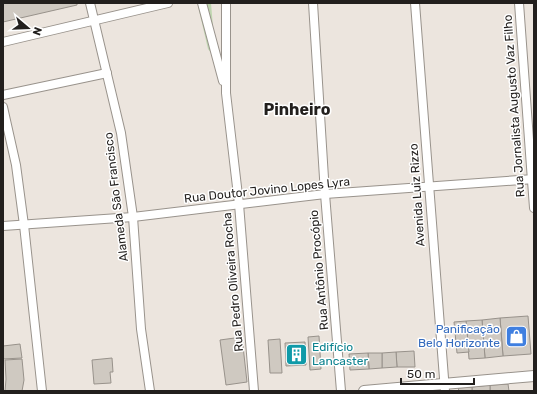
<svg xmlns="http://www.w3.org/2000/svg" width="537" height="394" viewBox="0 0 537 394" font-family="Rubik,sans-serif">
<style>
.green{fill:#bfd6b0}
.building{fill:#cfc9c1;stroke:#98928b}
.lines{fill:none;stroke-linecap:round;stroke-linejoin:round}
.minor-casing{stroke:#99938c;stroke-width:10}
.tertiary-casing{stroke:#99938c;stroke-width:12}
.minor{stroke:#fff;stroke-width:8}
.tertiary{stroke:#fff;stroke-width:10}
.labels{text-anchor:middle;stroke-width:3;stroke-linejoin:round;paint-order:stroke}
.street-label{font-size:12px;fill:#221f1d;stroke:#fff}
.shop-label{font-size:12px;fill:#366cbe;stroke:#fff;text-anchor:end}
.culture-label{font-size:12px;fill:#0d838f;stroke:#fff;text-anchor:start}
.district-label{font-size:16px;font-weight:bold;fill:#221f1d;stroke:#fff}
</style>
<rect width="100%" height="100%" fill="#ece5de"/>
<polygon class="green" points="200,3 211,3 215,51 212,54 208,49 198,6"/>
<g class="building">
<polygon points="3,3 77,3 77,5 3,22"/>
<polygon points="528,316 531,354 503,356 500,318"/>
<polygon points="500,318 503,356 485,358 482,320"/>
<polygon points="482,320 485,358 469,359 466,321"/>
<polygon points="466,321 469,352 457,353 454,322"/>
<polygon points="319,336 321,369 310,370 308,337"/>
<polygon points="242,337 247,382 226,385 220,340"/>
<polygon points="280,339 282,373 270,373 268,340"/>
<polygon points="305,342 306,365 286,366 285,343"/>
<polygon points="20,344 22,358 3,359 3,346"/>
<polygon points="414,351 415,367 397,367 396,352"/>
<polygon points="396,352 397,367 382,368 382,353"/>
<polygon points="368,353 382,353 382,368 369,369"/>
<polygon points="368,353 369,369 350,370 349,354"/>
<polygon points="112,358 113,372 110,372 111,383 94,384 92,360"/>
<polygon points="22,359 24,380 22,391 5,391 6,379 5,360"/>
<polygon points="508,384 509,391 490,391 490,385"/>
<polygon points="490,385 490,391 472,391 472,387"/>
<polygon points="472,387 472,391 459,391 458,388"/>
</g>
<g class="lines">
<defs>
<g id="minor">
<polyline points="90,3 121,133 133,217 141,329 150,391"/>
<polyline points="202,3 223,81"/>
<polyline points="226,3 226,93 239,204 254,391"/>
<polyline points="313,3 325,194 341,391"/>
<polyline points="415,3 445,391"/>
<polyline points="519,3 534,208"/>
<polyline points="3,42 168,3"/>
<polyline points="3,95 107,73"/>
<polyline points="3,107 16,165 24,225 42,391"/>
<polyline points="3,226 133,217 325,194 534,179"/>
</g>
<polyline id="tertiary" points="364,391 534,376"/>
</defs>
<use href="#minor" class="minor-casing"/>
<use href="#tertiary" class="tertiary-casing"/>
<use href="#minor" class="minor"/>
<use href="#tertiary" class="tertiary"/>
</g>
<defs>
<symbol id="shop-square" viewBox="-11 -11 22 22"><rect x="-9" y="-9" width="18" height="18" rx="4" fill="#3f7fe0" stroke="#fff"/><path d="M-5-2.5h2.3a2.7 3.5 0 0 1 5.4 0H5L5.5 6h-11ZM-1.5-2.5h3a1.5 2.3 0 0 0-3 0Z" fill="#fff"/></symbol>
<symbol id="building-square" viewBox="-11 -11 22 22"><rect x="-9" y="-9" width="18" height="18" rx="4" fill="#0f9aa8" stroke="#fff"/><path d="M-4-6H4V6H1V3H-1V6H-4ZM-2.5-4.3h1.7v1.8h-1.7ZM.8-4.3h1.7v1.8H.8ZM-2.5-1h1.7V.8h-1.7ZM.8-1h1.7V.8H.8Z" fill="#fff"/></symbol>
</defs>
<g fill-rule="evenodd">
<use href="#shop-square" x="504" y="324" width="25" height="25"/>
<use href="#building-square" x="284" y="342" width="25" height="25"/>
</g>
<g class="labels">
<g class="street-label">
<text transform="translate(514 106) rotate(-94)" y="4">Rua Jornalista Augusto Vaz Filho</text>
<text transform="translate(267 190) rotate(-6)" y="4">Rua Doutor Jovino Lopes Lyra</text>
<text transform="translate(417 195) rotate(-94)" y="4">Avenida Luiz Rizzo</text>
<text transform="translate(116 197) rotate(-97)" y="4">Alameda São Francisco</text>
<text transform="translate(319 270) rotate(-95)" y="4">Rua Antônio Procópio</text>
<text transform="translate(233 282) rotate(-95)" y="4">Rua Pedro Oliveira Rocha</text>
</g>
<g class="shop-label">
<text x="500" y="333">Panificação<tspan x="500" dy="14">Belo Horizonte</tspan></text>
</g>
<g class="culture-label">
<text x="312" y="351">Edifício<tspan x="312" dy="14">Lancaster</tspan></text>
</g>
<g class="district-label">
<text x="297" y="115">Pinheiro</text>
</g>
</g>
<rect width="537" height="394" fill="none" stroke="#221f1d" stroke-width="8"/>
<g transform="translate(28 28) rotate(109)" stroke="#ffffff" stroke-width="3" paint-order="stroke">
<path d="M0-3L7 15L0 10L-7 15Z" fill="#221f1d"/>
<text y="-6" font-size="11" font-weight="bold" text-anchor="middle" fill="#221f1d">N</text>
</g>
<path d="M401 378v6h73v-6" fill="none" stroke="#221f1d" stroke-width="2"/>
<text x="407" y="378" font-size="12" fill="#221f1d" stroke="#ffffff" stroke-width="3" paint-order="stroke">50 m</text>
</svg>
